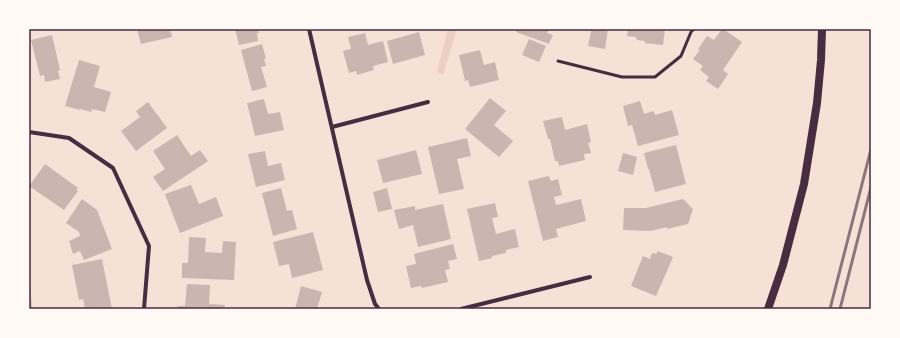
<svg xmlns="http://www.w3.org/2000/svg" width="900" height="338" viewBox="0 0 900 338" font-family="'Source Sans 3',sans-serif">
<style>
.green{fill:#ebcfc5}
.building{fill:#ccb4b1}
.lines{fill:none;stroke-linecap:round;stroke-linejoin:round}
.service{stroke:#4a2c40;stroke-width:3}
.minor{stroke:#4a2c40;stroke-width:4}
.secondary{stroke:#4a2c40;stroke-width:8}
.rail{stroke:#8f747c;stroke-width:3}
.neatline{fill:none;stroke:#4a2c40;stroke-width:1.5}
</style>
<rect width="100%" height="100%" fill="#f7e1d7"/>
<polygon class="green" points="448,29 457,29 443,75 437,72"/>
<g class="building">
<polygon points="137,29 170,29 172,37 141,44"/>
<polygon points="235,29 258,29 259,33 257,33 258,41 239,45"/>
<polygon points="517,29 549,29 547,33 553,35 549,44 516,32"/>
<polygon points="582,29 608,29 605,49 588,46 591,31 582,30"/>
<polygon points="628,29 665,29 663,45 645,43 645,41 637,40 636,37 627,36"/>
<polygon points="722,29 723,29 742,42 723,70 728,74 718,89 706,81 709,77 700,70 703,66 693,59 700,50 698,49 707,36 714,40"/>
<polygon points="419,32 425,55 393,64 387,41"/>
<polygon points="365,33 368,45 383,41 388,62 373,66 374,70 357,75 356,71 349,73 343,51 351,49 348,37"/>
<polygon points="52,35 60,70 58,71 60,79 45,82 44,75 40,76 31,40"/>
<polygon points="529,39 546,46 539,62 522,55"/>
<polygon points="262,44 266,59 264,59 266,66 261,67 267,87 252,91 241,50"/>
<polygon points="480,50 484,65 495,62 499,80 470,87 468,80 465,81 459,55"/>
<polygon points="79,60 100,66 94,87 111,92 105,112 92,109 91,112 80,109 80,110 65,106"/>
<polygon points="490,98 506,111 494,125 513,141 499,157 465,129"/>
<polygon points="264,99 268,114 280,112 284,130 255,136 247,103"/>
<polygon points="640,101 644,114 654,111 655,115 672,110 679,135 638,146 632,125 628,126 623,106"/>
<polygon points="148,102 167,128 136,151 121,131 140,117 136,111"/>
<polygon points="562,117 565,130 587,124 591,142 588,143 591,153 584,154 585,160 559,166 558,161 555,161 550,139 548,139 543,121"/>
<polygon points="177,135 191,156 200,150 208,161 163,191 153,177 165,169 153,151"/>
<polygon points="467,138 471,156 457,159 464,189 439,194 428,147"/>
<polygon points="676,145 686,184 655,192 649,169 648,169 644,153"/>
<polygon points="416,150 422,174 383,183 377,160"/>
<polygon points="265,151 268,166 281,163 285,180 256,187 248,154"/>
<polygon points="623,153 637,157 633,175 618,171"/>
<polygon points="45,164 78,188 76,190 78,191 64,210 29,186"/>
<polygon points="549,176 551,181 558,179 562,195 554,197 556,205 581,199 586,221 556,229 558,237 543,241 528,181"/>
<polygon points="191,185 199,204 216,197 223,216 180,233 165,194"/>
<polygon points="281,188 287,211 292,210 297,229 273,236 262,193"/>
<polygon points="387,188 392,209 378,212 373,192"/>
<polygon points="82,199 97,210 112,249 84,260 80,251 73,254 69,241 80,236 79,232 66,223"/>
<polygon points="683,199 693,209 688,224 667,229 667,227 651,231 623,230 624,208 646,208"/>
<polygon points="495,203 498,217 492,218 496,234 515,229 519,247 506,250 506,253 492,256 492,258 479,261 467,209"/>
<polygon points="443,204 451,239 418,247 413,225 399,229 394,210 415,206 415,210"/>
<polygon points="313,232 323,270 292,278 289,264 279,266 273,242"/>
<polygon points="189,237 206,238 205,252 222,253 223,241 236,242 234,280 182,278 182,263 188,263"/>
<polygon points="453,244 457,259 448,261 450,269 445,270 448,282 422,288 421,286 411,288 406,266 416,264 414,254"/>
<polygon points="658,251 673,257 656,296 631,286 643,256 650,259 652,253 656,254"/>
<polygon points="102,259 112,309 85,309 83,299 79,300 72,265"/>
<polygon points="29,283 30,283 32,309 29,309"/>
<polygon points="187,284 210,285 209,304 225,305 224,309 177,309 178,306 185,306"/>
<polygon points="301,286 322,292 317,309 295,309"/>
</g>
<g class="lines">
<polyline class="service" points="558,61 622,77 655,77 681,56 691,32 694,29"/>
<g class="minor">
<polyline points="309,29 367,280 375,304 379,309"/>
<polyline points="332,127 428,102"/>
<polyline points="29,132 69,138 113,168 149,246 144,309"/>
<polyline points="461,309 590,277"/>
</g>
<polyline class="secondary" points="768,309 783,265 804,184 817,103 821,60 822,29"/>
<g class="rail">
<polyline points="830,309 871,149"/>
<polyline points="840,309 871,187"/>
</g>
</g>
<rect width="900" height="338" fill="none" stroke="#fffaf5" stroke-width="60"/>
<rect x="30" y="30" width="840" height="278" class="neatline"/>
</svg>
